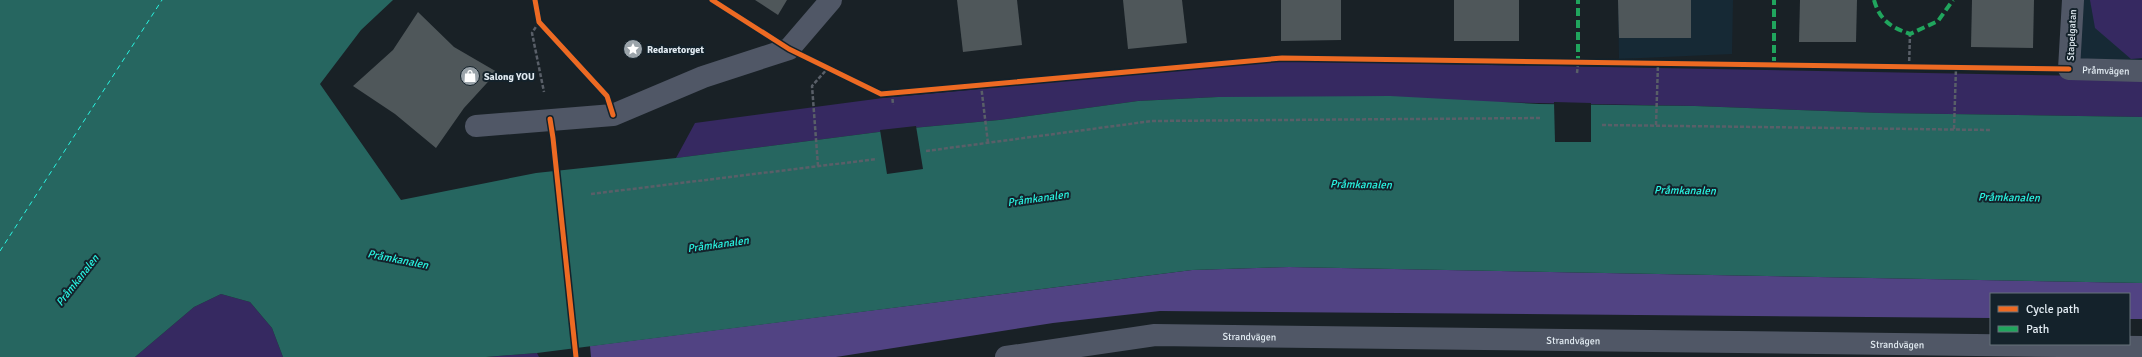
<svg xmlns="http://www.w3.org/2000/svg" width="2142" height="357" viewBox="0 0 2142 357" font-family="Signika,sans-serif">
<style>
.built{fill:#162935}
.green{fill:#362961}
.forest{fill:#514383}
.water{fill:#266660}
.pier{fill:#192126}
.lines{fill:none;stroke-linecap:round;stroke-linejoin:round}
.ferry{stroke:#29f4e1;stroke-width:1;stroke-dasharray:5 4;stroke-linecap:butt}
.building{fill:#4f575a}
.path{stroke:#595f68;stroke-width:2.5;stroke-dasharray:4 2;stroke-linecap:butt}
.street{stroke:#505766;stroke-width:22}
.quiet{stroke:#20a55d;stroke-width:4;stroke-dasharray:8 4;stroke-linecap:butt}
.cycleway-casing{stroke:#14222b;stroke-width:8}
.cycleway{stroke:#ed6a23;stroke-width:5}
.labels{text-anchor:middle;stroke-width:4;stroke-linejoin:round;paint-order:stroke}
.street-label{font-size:10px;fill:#e1eaf1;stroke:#14222b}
.poi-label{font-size:10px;font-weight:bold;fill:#e1eaf1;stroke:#14222b;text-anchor:start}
.water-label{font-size:11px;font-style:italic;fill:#29f4e1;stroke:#14222b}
</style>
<rect width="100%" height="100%" fill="#192126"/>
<g class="built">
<polygon points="1618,0 1733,0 1732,54 1619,59"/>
<polygon points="2080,0 2142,0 2142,77 2075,74"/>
</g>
<g class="green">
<polygon points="2090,0 2142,0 2142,58 2131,59 2095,28"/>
<polygon points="1275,61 2142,77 2142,117 1880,113 1695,106 1218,97 1138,101 999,120 902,129 676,158 695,123 883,98"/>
<polygon points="221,294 250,302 272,328 283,357 135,357 194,307"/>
<polygon points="537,353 539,357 486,357"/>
</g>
<polygon class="forest" points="1289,267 2142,283 2142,319 2129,319 2129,294 1991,294 1991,318 1160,311 1053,323 836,357 591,357 590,346 1192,270"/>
<polygon class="water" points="0,0 393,0 361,30 320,84 401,200 536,173 676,158 902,129 999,120 1138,101 1218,97 1390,96 1539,104 1695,106 1880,113 2142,117 2142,283 1289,267 1192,270 537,353 486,357 283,357 272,328 250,302 221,294 194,307 135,357 0,357"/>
<g class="pier">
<polygon points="1554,102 1591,103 1591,142 1555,142"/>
<polygon points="916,126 923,169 887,174 880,130"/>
</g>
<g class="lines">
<polyline class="ferry" points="0,251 162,0"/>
</g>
<g class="building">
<polygon points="755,0 787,0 778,15"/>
<polygon points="957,0 1017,0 1022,45 963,52"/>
<polygon points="1123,0 1182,0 1187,43 1128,49"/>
<polygon points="1281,0 1341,0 1341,40 1281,41"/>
<rect x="1454" y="0" width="65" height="41"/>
<polygon points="1618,0 1691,0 1691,38 1619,38"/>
<polygon points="1800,0 1857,0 1856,42 1799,42"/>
<polygon points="1972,0 2034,0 2033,48 1971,47"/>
<polygon points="418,12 454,47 497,72 464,108 436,148 395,114 353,86 393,50"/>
</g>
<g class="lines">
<g class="path">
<polyline points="539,22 532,33 544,92"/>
<polyline points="1909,67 1910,34"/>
<polyline points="1577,73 1578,64"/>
<polyline points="981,85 988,143"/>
<polyline points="892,93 893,105"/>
<polyline points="1602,125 1990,130"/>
<polyline points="1656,125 1658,64"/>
<polyline points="1954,129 1956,68"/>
<polyline points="926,151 1152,121 1542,118"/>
<polyline points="818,166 812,86 828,68"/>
<polyline points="591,194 877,159"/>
</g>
<g class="street">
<path id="s1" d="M2073,0L2069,69L2142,71"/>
<polyline points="476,126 613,115 703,77 789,49 831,0"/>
<path id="s2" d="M1006,357L1155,335L2142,347"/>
</g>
<g class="quiet">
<path d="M1874,0C1880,21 1891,27 1910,34L1938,21L1953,0"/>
<polyline points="1578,64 1578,0"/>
<polyline points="1774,65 1774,0"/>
</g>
<defs>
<g id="cycleway">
<polyline points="535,0 539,22 607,96 613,115"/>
<polyline points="712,0 789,49 881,94 1282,58 2069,69"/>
<polyline points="550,119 553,138 576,357"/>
</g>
</defs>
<use href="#cycleway" class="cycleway-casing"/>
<use href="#cycleway" class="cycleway"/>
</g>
<defs>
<symbol id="sight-disc" viewBox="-11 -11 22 22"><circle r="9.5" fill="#9ba4aa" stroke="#14222b"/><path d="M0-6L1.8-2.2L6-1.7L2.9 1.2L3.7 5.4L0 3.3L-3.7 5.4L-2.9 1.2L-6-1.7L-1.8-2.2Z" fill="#fff"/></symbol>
<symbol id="shop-disc" viewBox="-11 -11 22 22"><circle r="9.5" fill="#9ba4aa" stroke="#14222b"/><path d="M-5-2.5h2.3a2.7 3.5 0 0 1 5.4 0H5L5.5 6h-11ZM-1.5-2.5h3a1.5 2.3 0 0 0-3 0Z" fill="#fff"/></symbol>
</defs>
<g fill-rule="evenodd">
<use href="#sight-disc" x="622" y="38" width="22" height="22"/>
<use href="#shop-disc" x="459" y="65" width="22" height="22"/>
</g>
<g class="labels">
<g class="street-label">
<text transform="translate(2071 35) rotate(-87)" y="4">Stapelgatan</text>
<text dy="4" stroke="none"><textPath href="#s1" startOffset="106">Pråmvägen</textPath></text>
<text dy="4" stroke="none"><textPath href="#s2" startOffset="245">Strandvägen</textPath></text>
<text dy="4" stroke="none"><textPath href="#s2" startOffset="569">Strandvägen</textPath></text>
<text dy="4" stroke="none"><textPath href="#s2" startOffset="893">Strandvägen</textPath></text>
</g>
<g class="poi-label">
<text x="647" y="53">Redaretorget</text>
<text x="484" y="80">Salong YOU</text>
</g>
<g class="water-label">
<text transform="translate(1361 184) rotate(1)" y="4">Pråmkanalen</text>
<text transform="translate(1685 190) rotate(1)" y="4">Pråmkanalen</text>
<text transform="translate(2009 197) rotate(1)" y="4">Pråmkanalen</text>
<text transform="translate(1038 198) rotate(-8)" y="4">Pråmkanalen</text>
<text transform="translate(718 244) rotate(-8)" y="4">Pråmkanalen</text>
<text transform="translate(398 259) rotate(11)" y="4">Pråmkanalen</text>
<text transform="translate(77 280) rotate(-52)" y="4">Pråmkanalen</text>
</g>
</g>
<rect x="1990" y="293" width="140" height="52" fill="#14222b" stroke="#66727a"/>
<rect x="1998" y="306" width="20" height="6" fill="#ed6a23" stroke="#66727a"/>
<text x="2026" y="313" font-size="12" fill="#e1eaf1">Cycle path</text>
<rect x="1998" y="326" width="20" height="6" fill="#20a55d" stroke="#66727a"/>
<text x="2026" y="333" font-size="12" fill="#e1eaf1">Path</text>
</svg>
